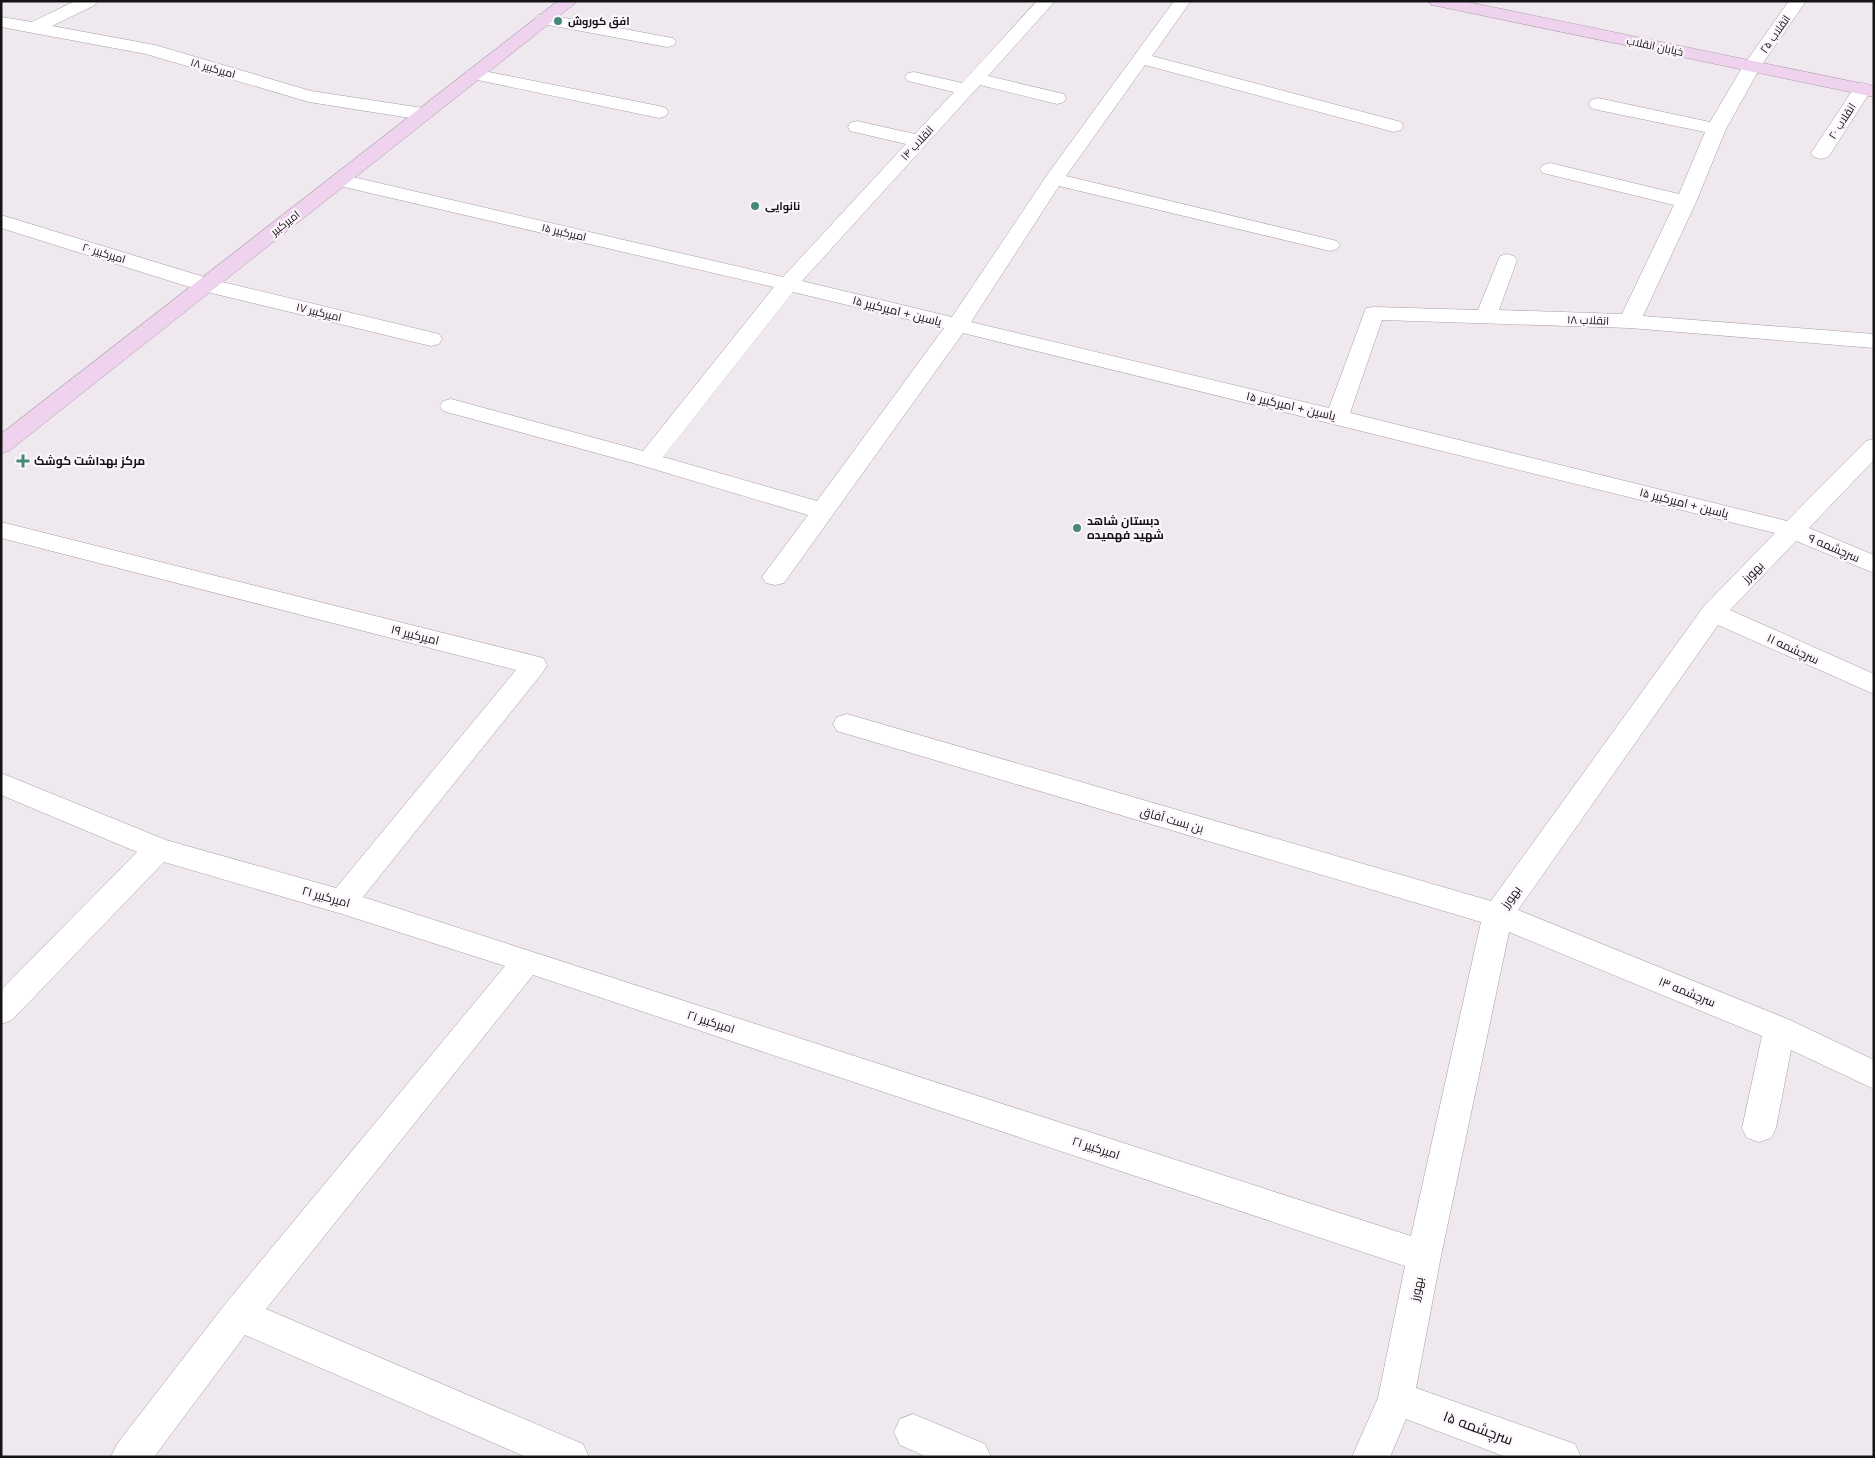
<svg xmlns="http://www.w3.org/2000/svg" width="1875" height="1458" viewBox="0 0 1875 1458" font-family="Figtree,Cairo,sans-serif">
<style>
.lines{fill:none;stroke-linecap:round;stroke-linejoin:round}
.street-casing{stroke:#a49da3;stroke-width:1}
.secondary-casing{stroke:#a49da3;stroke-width:1}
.street{fill:#fff;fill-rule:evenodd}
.secondary{fill:#eed2ee;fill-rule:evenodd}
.poi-dot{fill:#46897a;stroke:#fcf5fc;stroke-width:2}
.labels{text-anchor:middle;stroke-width:4.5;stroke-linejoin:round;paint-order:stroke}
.far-poi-label{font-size:11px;font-weight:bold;fill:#141214;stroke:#fcf5fc;text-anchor:start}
.far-street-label{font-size:11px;fill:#141214;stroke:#fcf5fc}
.street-label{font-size:12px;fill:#141214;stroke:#fcf5fc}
.poi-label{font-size:12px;font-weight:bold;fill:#141214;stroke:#fcf5fc;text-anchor:start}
.near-street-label{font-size:15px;fill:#141214;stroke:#fcf5fc}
</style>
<rect width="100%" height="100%" fill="#efe8ee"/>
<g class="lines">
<defs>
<g id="street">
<polygon points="75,1 97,1 95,5 52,26 155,45 311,91 423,108 430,110 432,114 430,118 423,120 309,102 146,54 1,27 1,17 32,22"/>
<path d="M1037,1H1055L988,76L1064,94L1066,98L1064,102L1057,104L980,85L802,281L952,317L1047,175L1174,1H1191L1152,56L1401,122L1403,126L1401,130L1394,132L1145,65L1066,176L1337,241L1340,245L1337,249L1330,251L1059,186L971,322L1329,408L1366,308L1374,307L1478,310L1500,256L1507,254L1514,256L1517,260L1499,310L1622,314L1674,205L1543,173L1540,169L1543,165L1550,163L1679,194L1705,132L1598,110L1591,108L1589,104L1591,100L1598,98L1710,122L1743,66L1789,1H1806L1761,66L1726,129L1696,202L1643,316L1874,334V348L1630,328L1382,320L1350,413L1787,521L1866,441L1874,439V460L1809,528L1874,555V573L1796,541L1730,610L1874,674V694L1718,625L1518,910L1790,1020L1874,1060V1089L1791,1050L1776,1128L1771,1138L1759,1142L1747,1138L1742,1128L1762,1036L1509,932L1441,1256L1416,1388L1575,1444L1581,1457H1506L1406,1419L1390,1457H1352L1378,1398L1405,1266L533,975L266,1309L583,1444L589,1457H526L245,1335L154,1457H111L117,1444L226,1303L505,966L342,914L164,862L12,1020L1,1024V990L137,852L1,795V773L166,840L336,888L516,670L1,538V522L543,658L547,665L543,672L363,897L1411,1236L1481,922L837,731L833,724L837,717L847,714L1491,901L1704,606L1775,533L963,333L784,583L775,585L766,583L762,577L808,515L640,465L443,411L440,406L443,401L451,399L643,451L774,287L340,186L333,184L330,180L333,176L340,174L783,277L906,144L850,131L848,127L850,123L857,121L915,134L954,92L908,81L905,77L908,73L914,72L962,83ZM793,292L944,328L817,501L663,457Z"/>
<polygon points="544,14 667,37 673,38 676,42 673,46 667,47 538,23 535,19 538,15"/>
<polygon points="474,69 659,106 666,108 668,112 666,116 659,118 468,78 465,74 468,70"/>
<polygon points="1863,83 1870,85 1872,89 1831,153 1828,157 1821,159 1814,157 1811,153 1856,85"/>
<polygon points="1,215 214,280 439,334 442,339 439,344 431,346 199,290 1,228"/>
<polygon points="913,1414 985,1444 991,1457 927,1457 900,1445 894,1432 900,1419"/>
</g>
<g id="secondary">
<polygon points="558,1 578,1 9,451 1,453 1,434"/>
<polygon points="1429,1 1463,1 1874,86 1874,97 1437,6 1431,5"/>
</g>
</defs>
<use href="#street" class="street-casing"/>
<use href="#secondary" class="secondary-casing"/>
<use href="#street" class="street"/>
<use href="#secondary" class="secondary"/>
</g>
<g class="poi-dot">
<circle cx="558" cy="21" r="5"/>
<circle cx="755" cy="206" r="5"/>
<path d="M20.5 453.5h5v5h5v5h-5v5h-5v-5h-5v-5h5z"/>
<circle cx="1077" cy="528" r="5"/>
</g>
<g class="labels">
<g class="far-poi-label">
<text x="568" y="25">افق کوروش</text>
<text x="765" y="210">نانوایی</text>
</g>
<g class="far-street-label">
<text transform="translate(1775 34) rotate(-55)" y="4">انقلاب ۲۵</text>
<text transform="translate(1655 46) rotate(12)" y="4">خیابان انقلاب</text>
<text transform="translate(213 68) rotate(16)" y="4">امیرکبیر ۱۸</text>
<text transform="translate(1842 121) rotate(-57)" y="4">انقلاب ۲۰</text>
<text transform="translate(917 143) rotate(-47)" y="4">انقلاب ۱۴</text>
<text transform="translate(285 223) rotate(-38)" y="4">امیرکبیر</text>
<text transform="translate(564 232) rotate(13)" y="4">امیرکبیر ۱۵</text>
<text transform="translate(104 253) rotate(17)" y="4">امیرکبیر ۲۰</text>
<text transform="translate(319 312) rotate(14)" y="4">امیرکبیر ۱۷</text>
<text transform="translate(1588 320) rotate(2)" y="4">انقلاب ۱۸</text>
</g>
<g class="street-label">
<text transform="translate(897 311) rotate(14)" y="4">یاسین + امیرکبیر ۱۵</text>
<text transform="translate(1291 406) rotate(13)" y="4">یاسین + امیرکبیر ۱۵</text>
<text transform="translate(1684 503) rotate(14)" y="4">یاسین + امیرکبیر ۱۵</text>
<text transform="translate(1834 548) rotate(23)" y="4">سرچشمه ۹</text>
<text transform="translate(1753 572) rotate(-45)" y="4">بهورز</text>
<text transform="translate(415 635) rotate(14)" y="4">امیرکبیر ۱۹</text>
<text transform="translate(1793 649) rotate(25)" y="4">سرچشمه ۱۱</text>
<text transform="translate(1172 820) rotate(16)" y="4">بن بست آفاق</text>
<text transform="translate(326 897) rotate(16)" y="4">امیرکبیر ۲۱</text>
<text transform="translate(1511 897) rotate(-55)" y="4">بهورز</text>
<text transform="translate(1687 992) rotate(22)" y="4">سرچشمه ۱۳</text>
<text transform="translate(711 1022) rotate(18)" y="4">امیرکبیر ۲۱</text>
<text transform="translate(1096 1148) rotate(18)" y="4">امیرکبیر ۲۱</text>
<text transform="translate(1417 1289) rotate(-79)" y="4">بهورز</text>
</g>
<g class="poi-label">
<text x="34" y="465">مرکز بهداشت کوشک</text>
<text x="1087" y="525">دبستان شاهد<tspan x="1087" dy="14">شهید فهمیده</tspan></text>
</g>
<g class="near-street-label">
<text transform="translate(1478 1428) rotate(20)" y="5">سرچشمه ۱۵</text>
</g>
</g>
<rect width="1875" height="1458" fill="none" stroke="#141214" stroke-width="5"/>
</svg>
